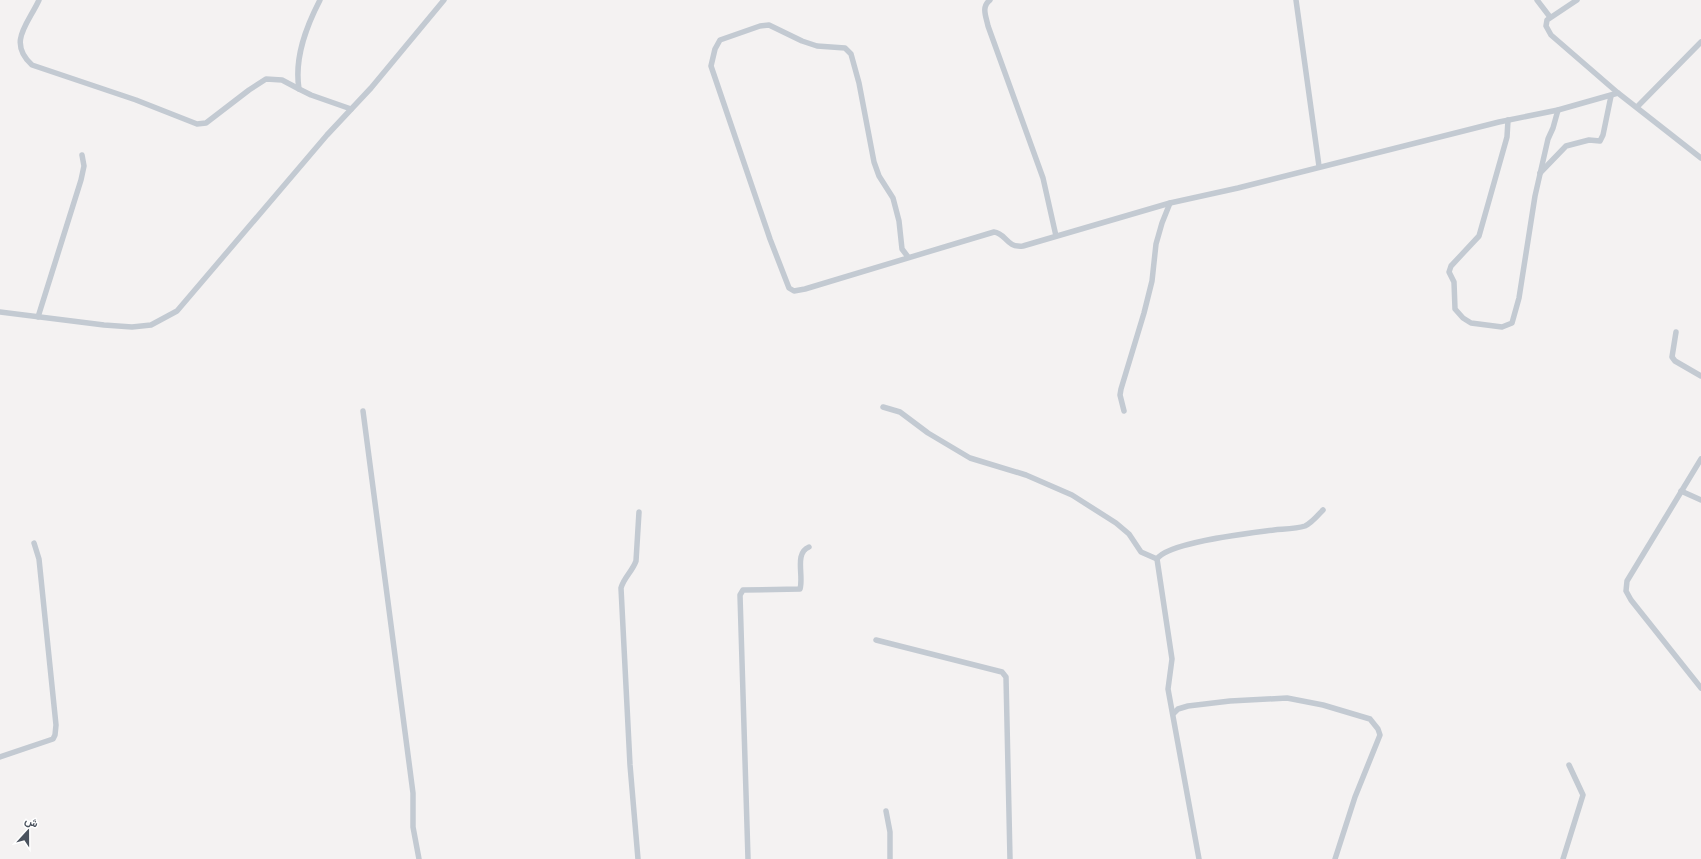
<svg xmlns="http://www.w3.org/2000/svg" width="1701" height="859" viewBox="0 0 1701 859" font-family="Karla,Vazirmatn,sans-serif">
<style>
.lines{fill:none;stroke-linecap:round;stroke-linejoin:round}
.street{stroke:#c3cad2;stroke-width:5.5}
</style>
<rect width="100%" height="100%" fill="#f4f2f2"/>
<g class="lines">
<g class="street">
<path d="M39,0C28,24 7,42 32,65L136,100L197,124L206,123L249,90L266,79L282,80L299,89"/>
<path d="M320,0C306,27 294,58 299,89L311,95L351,109"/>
<path d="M990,0C981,7 986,16 988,26L1043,178L1056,236"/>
<polyline points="1296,0 1319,166"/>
<polyline points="1537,0 1550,17"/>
<polyline points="1577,0 1547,20 1546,26 1551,35 1618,93 1701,158"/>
<polyline points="1637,107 1701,42"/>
<polyline points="1508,120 1507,137 1479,236 1451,266 1449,272 1454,282 1455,309 1463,318 1471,323 1502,327 1512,323 1519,298 1535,196 1548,139 1553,128 1558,110"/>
<polyline points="1540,173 1566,146 1589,140 1600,141 1603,135 1611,96"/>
<path d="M908,257L902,249L899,221L893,198L879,176L874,162L859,83L851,54L845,48L817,46L802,41L769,25L760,26L720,40L715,49L711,66L770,239L789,288L794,291L805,289L994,232C1006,233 1006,248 1023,246L1170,203L1238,188L1499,122L1558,110L1618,93"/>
<polyline points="0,312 104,325 132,327 151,325 177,311 327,135 371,88 444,0"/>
<polyline points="38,317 81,180 84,166 82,155"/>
<polyline points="1676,332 1672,357 1675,361 1701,376"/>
<polyline points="883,407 900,412 928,433 970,458 1026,475 1072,495 1116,523 1129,534 1141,552 1157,559"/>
<polyline points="363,411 413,793 413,827 419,859"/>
<polyline points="1124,411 1120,395 1121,389 1144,313 1152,281 1156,244 1162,223 1170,203"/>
<polyline points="1701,459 1627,581 1626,591 1631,600 1701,688"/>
<polyline points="1681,491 1701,500"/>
<polyline points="876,640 1002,672 1006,677 1010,859"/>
<polyline points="1174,713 1178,709 1188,706 1230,701 1287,698 1323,705 1370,719 1378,729 1380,735 1355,797 1335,859"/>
<polyline points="0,757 53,739 55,735 56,725 39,559 34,543"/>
<polyline points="886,811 890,832 890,859"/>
<path d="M638,859L630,765L621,588C624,577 632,572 636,561L639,512"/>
<path d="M748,859L740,595L743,590L800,589C804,576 794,553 809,547"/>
<path d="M1199,859L1168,689L1172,659L1157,559C1168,542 1252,533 1274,530C1284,529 1296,529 1305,526C1312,523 1318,515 1323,510"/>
<polyline points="1563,859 1583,795 1569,765"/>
</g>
</g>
<g transform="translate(28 831) rotate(21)" stroke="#ffffff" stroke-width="3" paint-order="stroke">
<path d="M0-3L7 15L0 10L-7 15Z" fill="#4a525e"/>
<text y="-6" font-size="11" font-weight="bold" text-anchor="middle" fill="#4a525e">ش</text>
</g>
</svg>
